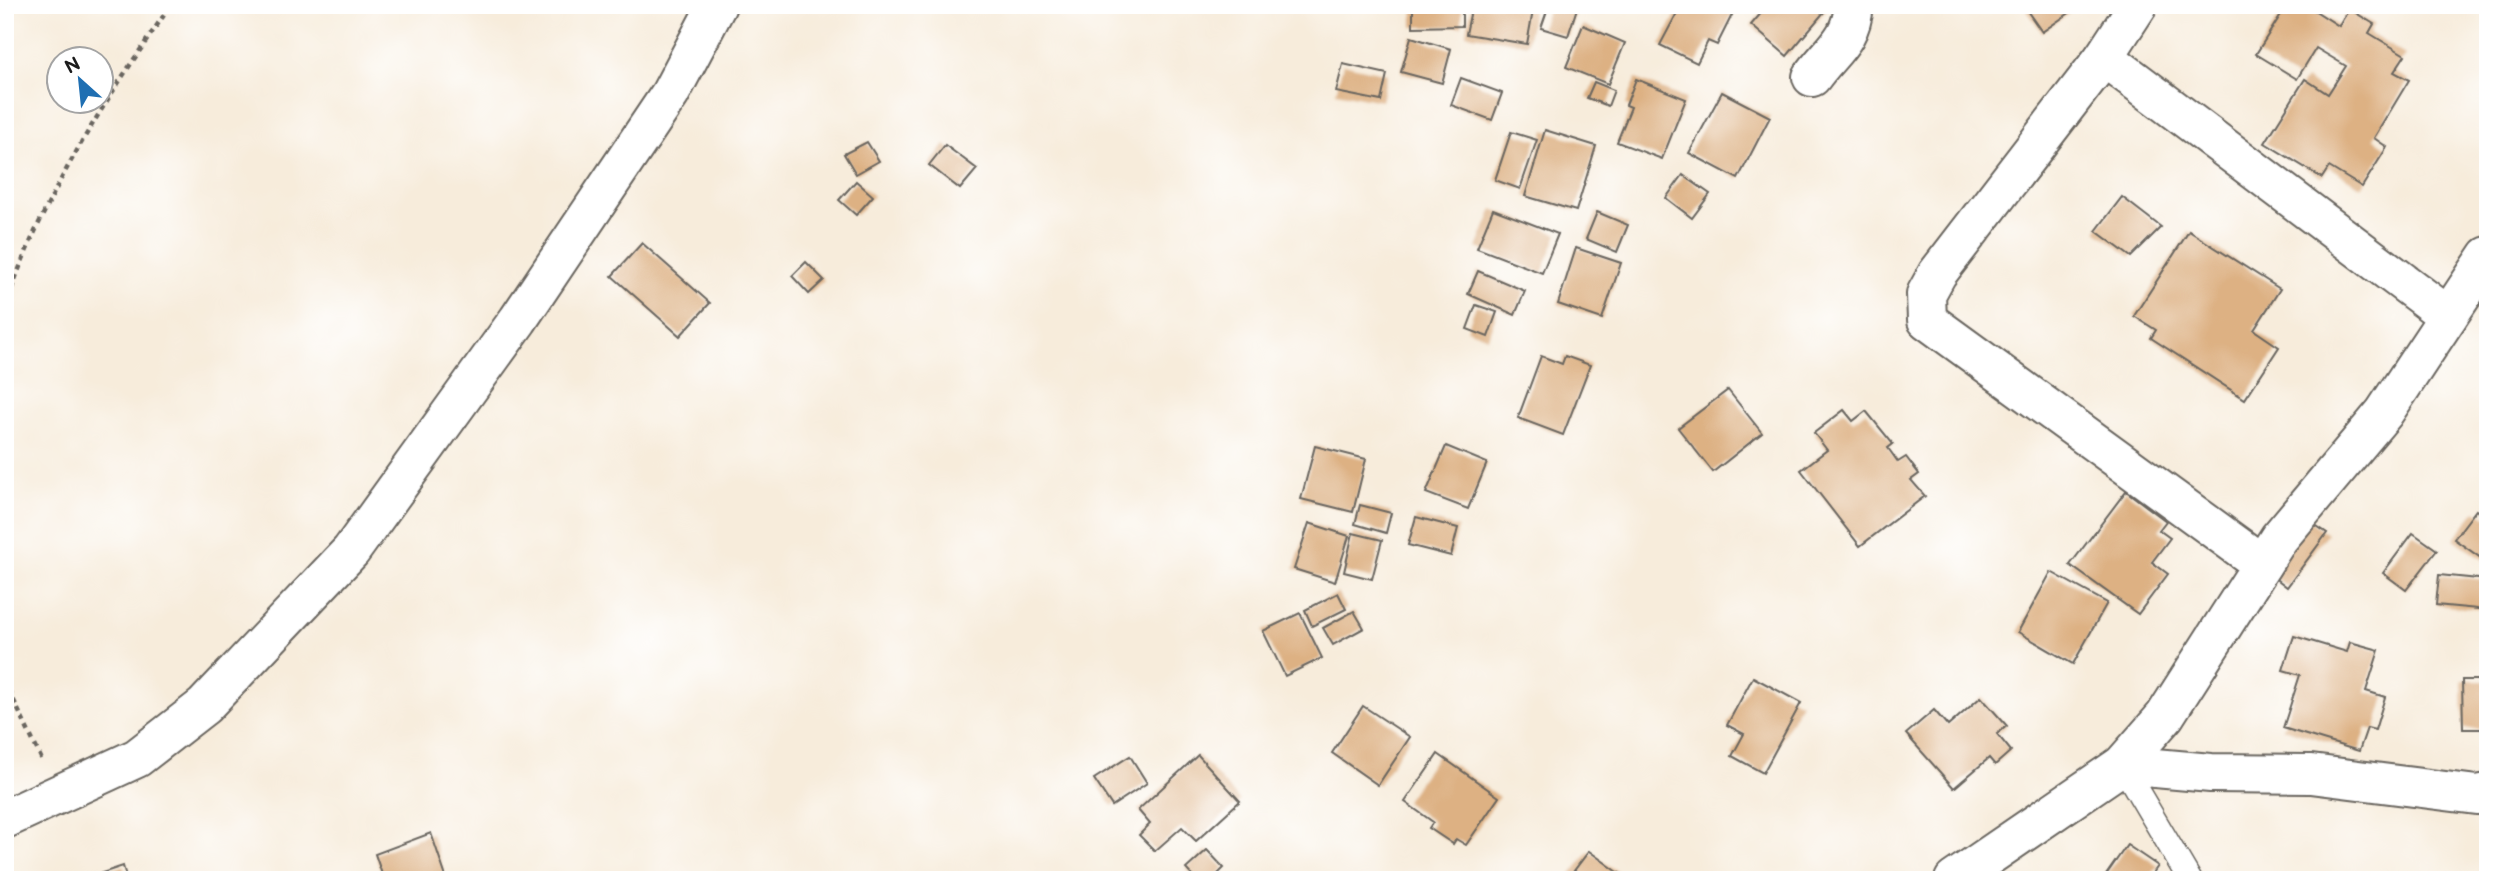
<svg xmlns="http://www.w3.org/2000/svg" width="2493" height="885" viewBox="0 0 2493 885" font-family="'Balsamiq Sans',sans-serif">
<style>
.building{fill:#ddb183}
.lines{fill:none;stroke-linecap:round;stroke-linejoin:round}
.service-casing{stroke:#69655f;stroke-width:26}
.minor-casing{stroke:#69655f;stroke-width:42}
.path{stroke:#69655f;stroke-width:4.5;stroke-dasharray:5 5;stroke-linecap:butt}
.service{stroke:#fff;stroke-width:23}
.minor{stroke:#fff;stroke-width:38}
</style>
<rect width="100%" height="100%" fill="#fff"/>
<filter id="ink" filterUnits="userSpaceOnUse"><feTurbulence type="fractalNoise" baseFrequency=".0143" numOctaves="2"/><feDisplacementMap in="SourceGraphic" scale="14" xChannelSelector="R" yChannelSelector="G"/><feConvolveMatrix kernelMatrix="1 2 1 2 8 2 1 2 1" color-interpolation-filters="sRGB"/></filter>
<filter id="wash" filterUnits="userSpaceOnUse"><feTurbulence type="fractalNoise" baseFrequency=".00686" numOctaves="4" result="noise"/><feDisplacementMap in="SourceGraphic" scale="28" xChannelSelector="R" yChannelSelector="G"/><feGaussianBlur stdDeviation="1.57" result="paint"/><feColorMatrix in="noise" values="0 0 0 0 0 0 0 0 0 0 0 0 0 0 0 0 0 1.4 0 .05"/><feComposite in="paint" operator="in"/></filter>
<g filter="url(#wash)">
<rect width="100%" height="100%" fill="#f7ecdb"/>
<g id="blocks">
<g class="building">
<polygon points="1413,5 1462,5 1462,26 1413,27"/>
<polygon points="1472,5 1534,5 1527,44 1466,34"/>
<polygon points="1549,5 1578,5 1568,36 1541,28"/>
<polygon points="1668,5 1737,5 1717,45 1708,41 1697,63 1660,45 1677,13"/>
<polygon points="1768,5 1830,5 1787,56 1751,25"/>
<polygon points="2023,5 2077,5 2078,7 2042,32"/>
<polygon points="2287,5 2306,5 2339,26 2349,9 2374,24 2369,33 2405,55 2394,72 2409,80 2374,138 2387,147 2362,187 2329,167 2322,178 2265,143 2305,79 2328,94 2346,66 2316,48 2297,79 2256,54"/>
<polygon points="1583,25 1625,43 1608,84 1566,67"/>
<polygon points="1411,37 1451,49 1442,83 1401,72"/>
<polygon points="1343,64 1387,74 1381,101 1336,92"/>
<polygon points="1461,78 1502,93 1492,120 1451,105"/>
<polygon points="1636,79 1686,99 1662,159 1617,142 1631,107 1626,105"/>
<polygon points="1594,82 1614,90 1608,106 1587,98"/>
<polygon points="1722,92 1770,117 1738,179 1689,153"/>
<polygon points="1545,130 1596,146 1576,211 1525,196"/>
<polygon points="1511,132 1537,140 1520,189 1495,180"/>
<polygon points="867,142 879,161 856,174 844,154"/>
<polygon points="945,145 977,169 960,189 929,165"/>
<polygon points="1683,175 1710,194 1692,218 1666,198"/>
<polygon points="856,181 873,196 856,215 839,200"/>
<polygon points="2122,197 2161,227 2131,257 2096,231"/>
<polygon points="1493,209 1558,234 1542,273 1477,248"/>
<polygon points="1597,212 1628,225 1617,252 1586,239"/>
<polygon points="2189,231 2280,289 2254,330 2279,347 2245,399 2151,338 2156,330 2134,316"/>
<polygon points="642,243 710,303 680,336 612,276"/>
<polygon points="1576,248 1621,263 1602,319 1558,304"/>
<polygon points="806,262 824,280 809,294 792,276"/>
<polygon points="1478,271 1525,291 1515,315 1468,294"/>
<polygon points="1476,305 1497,312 1488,337 1467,329"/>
<polygon points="1541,356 1562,364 1565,356 1590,365 1563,435 1518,418"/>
<polygon points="1728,390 1762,433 1713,472 1678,428"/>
<polygon points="1844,410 1853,421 1866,411 1893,444 1888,448 1898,462 1906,457 1919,474 1911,480 1925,496 1860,546 1801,470 1827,450 1814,433"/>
<polygon points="1315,446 1366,459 1353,512 1301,499"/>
<polygon points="1446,446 1487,463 1468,509 1426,493"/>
<polygon points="2126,491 2166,521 2159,530 2170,538 2152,562 2168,574 2138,614 2070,565"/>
<polygon points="1360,505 1391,513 1386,533 1355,524"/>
<polygon points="2476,510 2488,519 2488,563 2454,539"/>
<polygon points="1416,517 1458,528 1451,556 1408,545"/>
<polygon points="2308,520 2327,533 2287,587 2269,573"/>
<polygon points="1309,523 1349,536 1335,582 1294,569"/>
<polygon points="1353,533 1382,540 1372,579 1344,572"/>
<polygon points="2413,533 2437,550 2406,590 2383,573"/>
<polygon points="2051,572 2107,603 2073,664 2018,632"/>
<polygon points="2439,575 2488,580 2488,610 2436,605"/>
<polygon points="1338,593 1346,609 1312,626 1305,610"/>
<polygon points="1354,611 1364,628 1333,645 1323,628"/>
<polygon points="1300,613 1322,658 1285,676 1263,631"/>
<polygon points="2294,636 2347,652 2350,642 2379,650 2366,691 2385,697 2375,730 2367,728 2359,751 2283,728 2300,675 2283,670"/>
<polygon points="1753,677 1801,703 1763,773 1732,756 1744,734 1727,725"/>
<polygon points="2462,680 2488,680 2488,729 2463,729"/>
<polygon points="1981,697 2007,726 1997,734 2011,751 1995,765 1989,758 1954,788 1906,734 1934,710 1948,726"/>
<polygon points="1363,706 1410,737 1378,785 1332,753"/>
<polygon points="1438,754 1499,797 1466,845 1456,839 1453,844 1429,828 1433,822 1405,802"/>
<polygon points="1198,755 1240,801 1196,841 1182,827 1155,851 1139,835 1150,824 1138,810"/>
<polygon points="1130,756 1147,783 1112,806 1094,779"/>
<polygon points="431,833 447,880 384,880 375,854"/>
<polygon points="2127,845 2158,866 2148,880 2112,880 2106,875"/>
<polygon points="1207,850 1224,868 1212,880 1196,880 1186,869"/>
<polygon points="1589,851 1629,880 1567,880"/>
<polygon points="123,866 127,880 84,880 84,879"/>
</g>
</g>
</g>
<g filter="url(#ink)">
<use href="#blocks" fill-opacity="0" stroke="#69655f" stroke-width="2"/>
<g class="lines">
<defs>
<polyline id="service" points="2122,765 2190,880"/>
<g id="minor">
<polyline points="2138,5 2104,57 1937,274 1926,294 1927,320 2262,564"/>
<polyline points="2104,57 2448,316"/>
<path d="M1812,77C1831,50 1851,41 1854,5"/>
<polyline points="2122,765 2211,773 2311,774 2477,795 2488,793"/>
<polyline points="5,819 137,758 204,706 351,551 518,320 670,94 717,5"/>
<polyline points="1954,880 2122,765 2165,716 2279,538 2384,413 2488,256"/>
</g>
</defs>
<use href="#service" class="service-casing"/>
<use href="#minor" class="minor-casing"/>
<g class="path">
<path d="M5,308C41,198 105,100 171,5"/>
<polyline points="5,682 42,760"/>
</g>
<use href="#service" class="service"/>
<use href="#minor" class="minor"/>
</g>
</g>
<rect width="2493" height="885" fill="none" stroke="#fff" stroke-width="28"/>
<g transform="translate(80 80) rotate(333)"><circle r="33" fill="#ffffff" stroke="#a4a4a4" stroke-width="2"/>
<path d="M0-5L12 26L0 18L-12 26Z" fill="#1f6fb2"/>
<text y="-10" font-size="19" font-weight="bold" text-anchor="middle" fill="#1c1c1c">N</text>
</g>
</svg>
